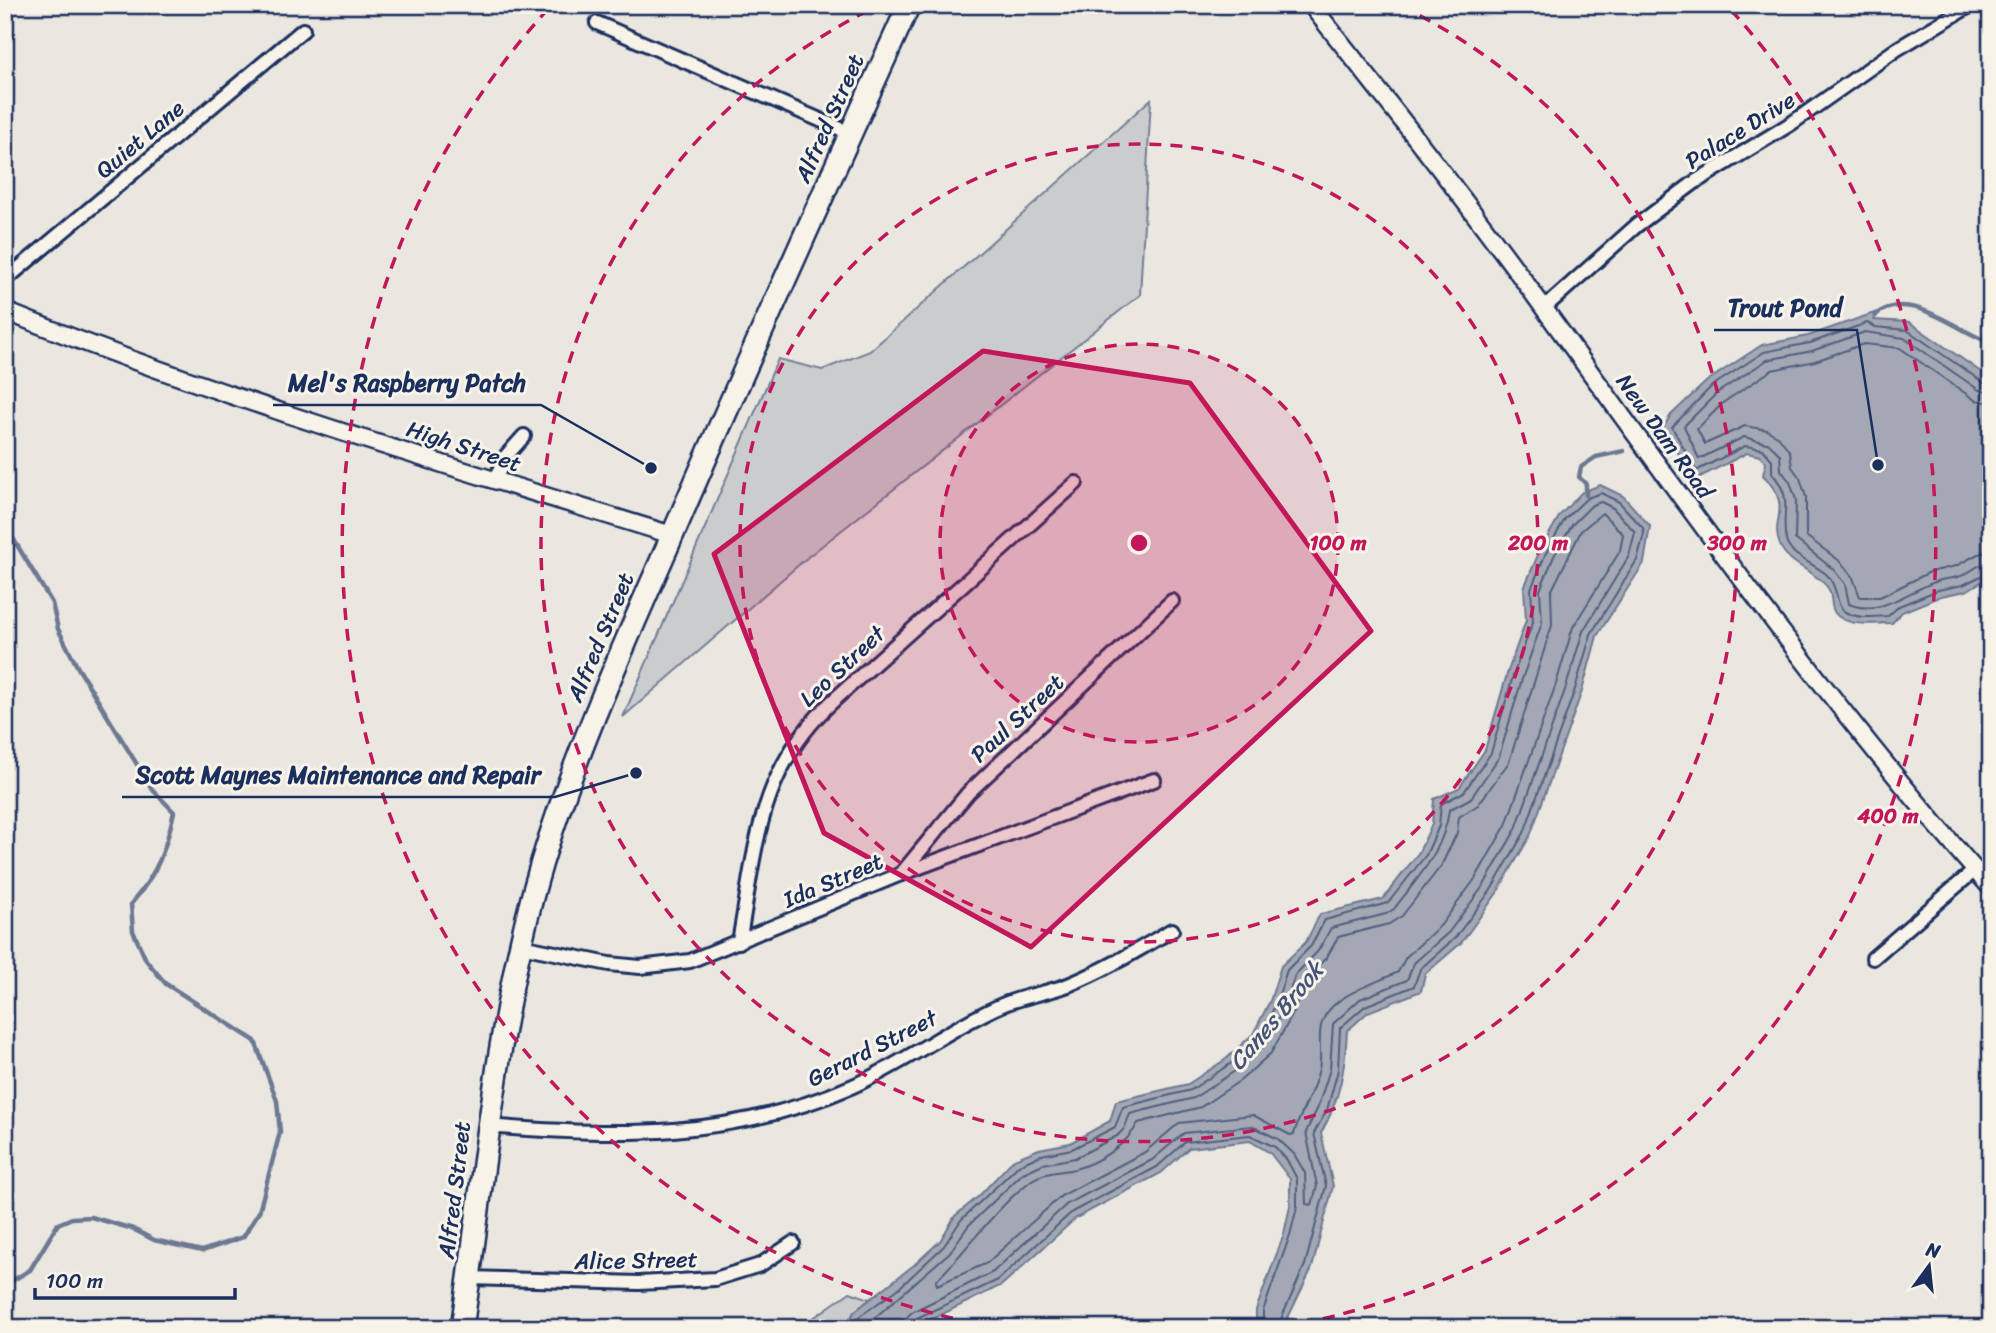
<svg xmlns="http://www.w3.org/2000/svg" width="1996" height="1333" viewBox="0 0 1996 1333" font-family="Sriracha,sans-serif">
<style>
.green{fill:#cbcccd;stroke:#737e96;stroke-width:2}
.water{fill:#a3a8b4;stroke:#6d7892;stroke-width:2}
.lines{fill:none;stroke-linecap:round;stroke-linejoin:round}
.shore{stroke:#515f80;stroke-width:2}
.stream{stroke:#6d7892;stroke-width:4.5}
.minor-casing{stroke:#1b2f5e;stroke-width:18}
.tertiary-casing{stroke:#1b2f5e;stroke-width:21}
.primary-casing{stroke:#1b2f5e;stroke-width:26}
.minor{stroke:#f7f3e8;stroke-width:12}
.tertiary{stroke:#f7f3e8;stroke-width:16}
.primary{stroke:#f7f3e8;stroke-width:21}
.marked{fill:#c2185b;fill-opacity:0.2;stroke:#c2185b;stroke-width:5;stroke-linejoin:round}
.ring{fill:none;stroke:#c2185b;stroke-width:3.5;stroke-dasharray:12 9}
.labels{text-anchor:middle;stroke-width:6;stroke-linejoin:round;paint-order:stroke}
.street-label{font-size:23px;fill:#1b2f5e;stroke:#f7f3e8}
.water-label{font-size:24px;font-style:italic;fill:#445378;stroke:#f7f3e8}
.centre{fill:#c2185b;stroke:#f7f3e8;stroke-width:3.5}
.ring-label{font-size:21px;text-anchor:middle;font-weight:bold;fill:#c2185b;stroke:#f7f3e8;stroke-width:6;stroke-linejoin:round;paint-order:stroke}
.leader{fill:none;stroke:#1b2f5e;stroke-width:2.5}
.callout-dot{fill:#1b2f5e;stroke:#f7f3e8;stroke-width:2.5}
.callout-label{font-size:24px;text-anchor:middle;font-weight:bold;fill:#1b2f5e;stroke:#f7f3e8;stroke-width:6;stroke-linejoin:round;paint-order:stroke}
</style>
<rect width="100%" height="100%" fill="#eae7e0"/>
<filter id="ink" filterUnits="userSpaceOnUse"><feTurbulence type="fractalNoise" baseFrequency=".0143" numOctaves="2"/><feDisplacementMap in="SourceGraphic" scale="14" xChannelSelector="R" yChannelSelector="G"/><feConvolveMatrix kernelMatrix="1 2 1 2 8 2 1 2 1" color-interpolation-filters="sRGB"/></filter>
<g filter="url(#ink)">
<g class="green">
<polygon points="1151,99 1140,295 809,556 623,717 778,359 822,370 870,351"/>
<polygon points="850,1292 870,1299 854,1312 846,1328 799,1328"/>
</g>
<g class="water">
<path d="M1877,312H1880L1874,320L1909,322L1991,379V576L1966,591L1941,596L1902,612L1892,623C1874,623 1854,627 1839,617C1828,609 1834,597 1828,588C1816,571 1788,565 1780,545C1769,518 1795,509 1763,475L1766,462L1760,456L1747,453L1694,480L1688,474L1671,437L1662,429L1671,415L1707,381L1762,345L1808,336Z"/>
<path d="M1600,485L1623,496L1650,526L1644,563L1597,636L1582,691L1530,836L1497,893L1461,943L1425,974L1421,991L1368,1012L1347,1031C1345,1069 1340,1100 1321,1133L1333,1186L1312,1268L1283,1328H1256V1310L1284,1234L1290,1206V1179L1270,1153L1250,1141L1189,1148L1161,1173L1076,1218L1002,1285L914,1328H846L854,1312L914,1265L940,1241L955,1216L979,1196L1014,1159L1039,1149L1070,1143L1110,1121L1116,1101L1188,1084L1226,1059L1253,1034L1270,1001L1281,966L1306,942L1320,914L1383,899L1419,852L1432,824L1434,799L1459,788L1485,750L1507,674L1526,620L1524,588L1540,550L1560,515L1582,492Z"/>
</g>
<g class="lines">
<g class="shore">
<path d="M1991,384L1984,383L1907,330L1875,327L1867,323L1810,343L1764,352L1712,386L1672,427L1696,471L1745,446L1763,449L1772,460V473C1795,501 1780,510 1786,540C1788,556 1816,564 1827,575C1839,587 1835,606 1845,612C1858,619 1874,617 1888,616L1899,606L1938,590L1963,585L1991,571"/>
<path d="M1991,393L1979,390L1904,338L1865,332L1812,351L1767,360L1717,393L1684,426L1699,459L1744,437L1770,444L1780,455L1781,470L1790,482L1796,500L1795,539L1833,569L1845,584L1849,604C1880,617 1906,592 1935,582C1943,578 1953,579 1961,576C1972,571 1979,563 1991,562"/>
<polyline points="1991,403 1975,400 1900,348 1864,344 1815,361 1772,370 1724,402 1697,429 1705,444 1745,426 1767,430 1779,437 1790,452 1792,467 1800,478 1806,497 1806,536 1841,562 1853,578 1860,597 1880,597 1930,572 1956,566 1978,554 1991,551"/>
<path d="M1602,513L1623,534L1620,551L1573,627L1556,684L1506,825L1475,879L1441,925L1406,957L1398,972C1375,984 1328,995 1321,1026C1318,1040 1322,1055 1319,1069C1314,1092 1300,1112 1294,1134L1290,1135L1253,1115L1179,1123L1145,1152L1061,1196L987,1263L937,1285L936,1281C968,1249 993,1211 1028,1183C1041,1172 1059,1172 1075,1169C1099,1162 1127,1145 1138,1123L1201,1107L1241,1080L1271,1053L1294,1012L1304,980L1327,957L1338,937L1389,924L1402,916L1441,866L1457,833L1459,817L1478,805L1509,762L1552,625L1551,592L1581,531Z"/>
<polyline points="854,1328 860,1316 898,1289 944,1246 961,1220 1019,1165 1041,1155 1072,1149 1115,1127 1123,1107 1191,1090 1230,1064 1258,1039 1276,1004 1287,970 1311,946 1325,920 1388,903 1426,855 1439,826 1441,804 1464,792 1491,753 1513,676 1533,622 1531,589 1546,553 1565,519 1587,498 1601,493 1619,502 1643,528 1644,534 1637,560 1591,634 1575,689 1524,833 1491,890 1455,938 1420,969 1414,986 1365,1006 1340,1028 1338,1070 1327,1110 1314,1133 1326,1186 1305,1265 1277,1328"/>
<path d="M863,1328L950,1252L968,1226L1023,1173L1043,1164L1075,1158L1117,1136L1124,1129L1130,1114L1194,1098L1235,1071L1264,1046L1284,1008L1295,975L1318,951L1331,928L1386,914L1394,909C1418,877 1444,851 1449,810L1471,798L1499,757L1522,679L1542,623L1540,590L1554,556L1572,525L1592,505L1601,502L1613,508L1635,532L1629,556L1583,631L1566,687L1516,829L1484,885L1449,932L1414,963L1407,980L1360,999L1333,1024L1330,1069L1318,1107L1306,1132L1317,1186L1312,1205L1306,1204L1305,1173L1294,1154L1278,1139L1252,1126L1184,1133L1152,1160L1067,1204L993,1272L912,1312L906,1318L904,1328"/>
<polyline points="913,1328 917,1318 998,1280 1072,1212 1157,1167 1185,1142 1250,1135 1275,1147 1287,1160 1297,1179 1297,1207 1290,1235 1263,1311 1263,1328"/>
</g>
<g class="stream">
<path d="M1875,315C1910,287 1956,331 1991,343"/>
<polyline points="1586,495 1586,484 1579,477 1581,467 1596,457 1624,451"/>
<path d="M5,525L52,603L58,629L78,668L152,789L174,812C165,852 158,872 131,904L133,931L146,960L166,984L255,1041L277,1101L280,1132L259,1212L243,1237L202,1251L154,1240L133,1229L91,1217L72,1218L58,1224L30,1270L5,1285"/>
</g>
<defs>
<g id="minor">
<polyline points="597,23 850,133"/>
<polyline points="5,280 303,30"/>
<polyline points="1544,308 1636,226 1695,182 1792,123 1897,49 1971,5"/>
<polyline points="495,480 506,456 524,436"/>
<polyline points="901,874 968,793 1172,601"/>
<path d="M739,942C756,848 758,769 834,700L1076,483"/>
<polyline points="521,946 609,964 640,967 690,961 901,874 1154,780"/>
<polyline points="1873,958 1975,870"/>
<path d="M488,1126C617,1137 732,1139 853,1086C905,1063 951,1027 1002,1005C1023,996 1047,993 1068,985C1105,970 1138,950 1172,930"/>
<polyline points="470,1278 639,1283 715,1279 760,1265 793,1243"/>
</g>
<g id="tertiary">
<path d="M1311,5C1390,104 1469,204 1543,307C1687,505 1828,705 1991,888"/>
<path d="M5,311C222,399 449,466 672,535"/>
</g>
<path id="primary" d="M462,1328C485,1172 497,1013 542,862C577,747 628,637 676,527C751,352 830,179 909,5"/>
</defs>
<use href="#minor" class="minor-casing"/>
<use href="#tertiary" class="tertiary-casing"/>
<use href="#primary" class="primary-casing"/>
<use href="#minor" class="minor"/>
<use href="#tertiary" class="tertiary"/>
<use href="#primary" class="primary"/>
</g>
</g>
<path class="marked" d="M983,351L1190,383L1371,631L1031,947L824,833L714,554Z"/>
<circle cx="1139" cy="543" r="199" fill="#c2185b" fill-opacity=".12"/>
<g class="ring">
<circle cx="1139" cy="543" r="199"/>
<circle cx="1139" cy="543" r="399"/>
<path d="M1401 6A598 598 0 1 1 877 6"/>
<path d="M994 1327A797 797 0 0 1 547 10M1731 10A797 797 0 0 1 1284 1327"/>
</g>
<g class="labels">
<g class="street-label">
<text transform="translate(829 118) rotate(-66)" y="8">Alfred Street</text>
<text transform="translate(1740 130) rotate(-32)" y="8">Palace Drive</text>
<text transform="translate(140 139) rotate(-40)" y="8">Quiet Lane</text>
<text transform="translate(1665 436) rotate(54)" y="8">New Dam Road</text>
<text transform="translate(464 446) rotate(18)" y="8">High Street</text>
<text transform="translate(600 637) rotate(-67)" y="8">Alfred Street</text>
<text transform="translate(842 666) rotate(-43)" y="8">Leo Street</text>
<text transform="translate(1017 718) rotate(-43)" y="8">Paul Street</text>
<text transform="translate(833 880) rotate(-23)" y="8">Ida Street</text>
<text transform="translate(872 1048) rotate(-27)" y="8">Gerard Street</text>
<text transform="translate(454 1190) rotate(-83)" y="8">Alfred Street</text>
<text transform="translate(636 1260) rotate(-1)" y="8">Alice Street</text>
</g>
<g class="water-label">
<text transform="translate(1276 1016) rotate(-50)" y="8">Canes Brook</text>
</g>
</g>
<circle cx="1139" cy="543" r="10" class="centre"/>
<g class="ring-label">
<text x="1338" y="550">100 m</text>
<text x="1538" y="550">200 m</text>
<text x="1737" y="550">300 m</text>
<text x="1888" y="823">400 m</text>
</g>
<path class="leader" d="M1878 465L1857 330H1714M651 468L541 405H273M636 773L555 797H122"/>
<g class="callout-dot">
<circle cx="1878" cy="465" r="7"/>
<circle cx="651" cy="468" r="7"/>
<circle cx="636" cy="773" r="7"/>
</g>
<g class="callout-label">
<text x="1785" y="316">Trout Pond</text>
<text x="407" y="391">Mel's Raspberry Patch</text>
<text x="338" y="783">Scott Maynes Maintenance and Repair</text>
</g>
<rect width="1996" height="1333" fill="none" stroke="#f7f3e8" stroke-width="28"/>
<rect x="14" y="14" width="1968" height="1305" fill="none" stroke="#1b2f5e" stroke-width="2.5" filter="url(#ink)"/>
<g transform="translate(1929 1266) rotate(15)" stroke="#f7f3e8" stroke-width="5" paint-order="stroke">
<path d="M0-5L12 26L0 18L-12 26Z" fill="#1b2f5e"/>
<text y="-10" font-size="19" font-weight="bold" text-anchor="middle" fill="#1b2f5e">N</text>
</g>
<path d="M35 1288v10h200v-10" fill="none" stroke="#1b2f5e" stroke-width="3.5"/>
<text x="46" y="1288" font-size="21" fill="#1b2f5e" stroke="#f7f3e8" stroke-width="5" paint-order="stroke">100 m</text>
</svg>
